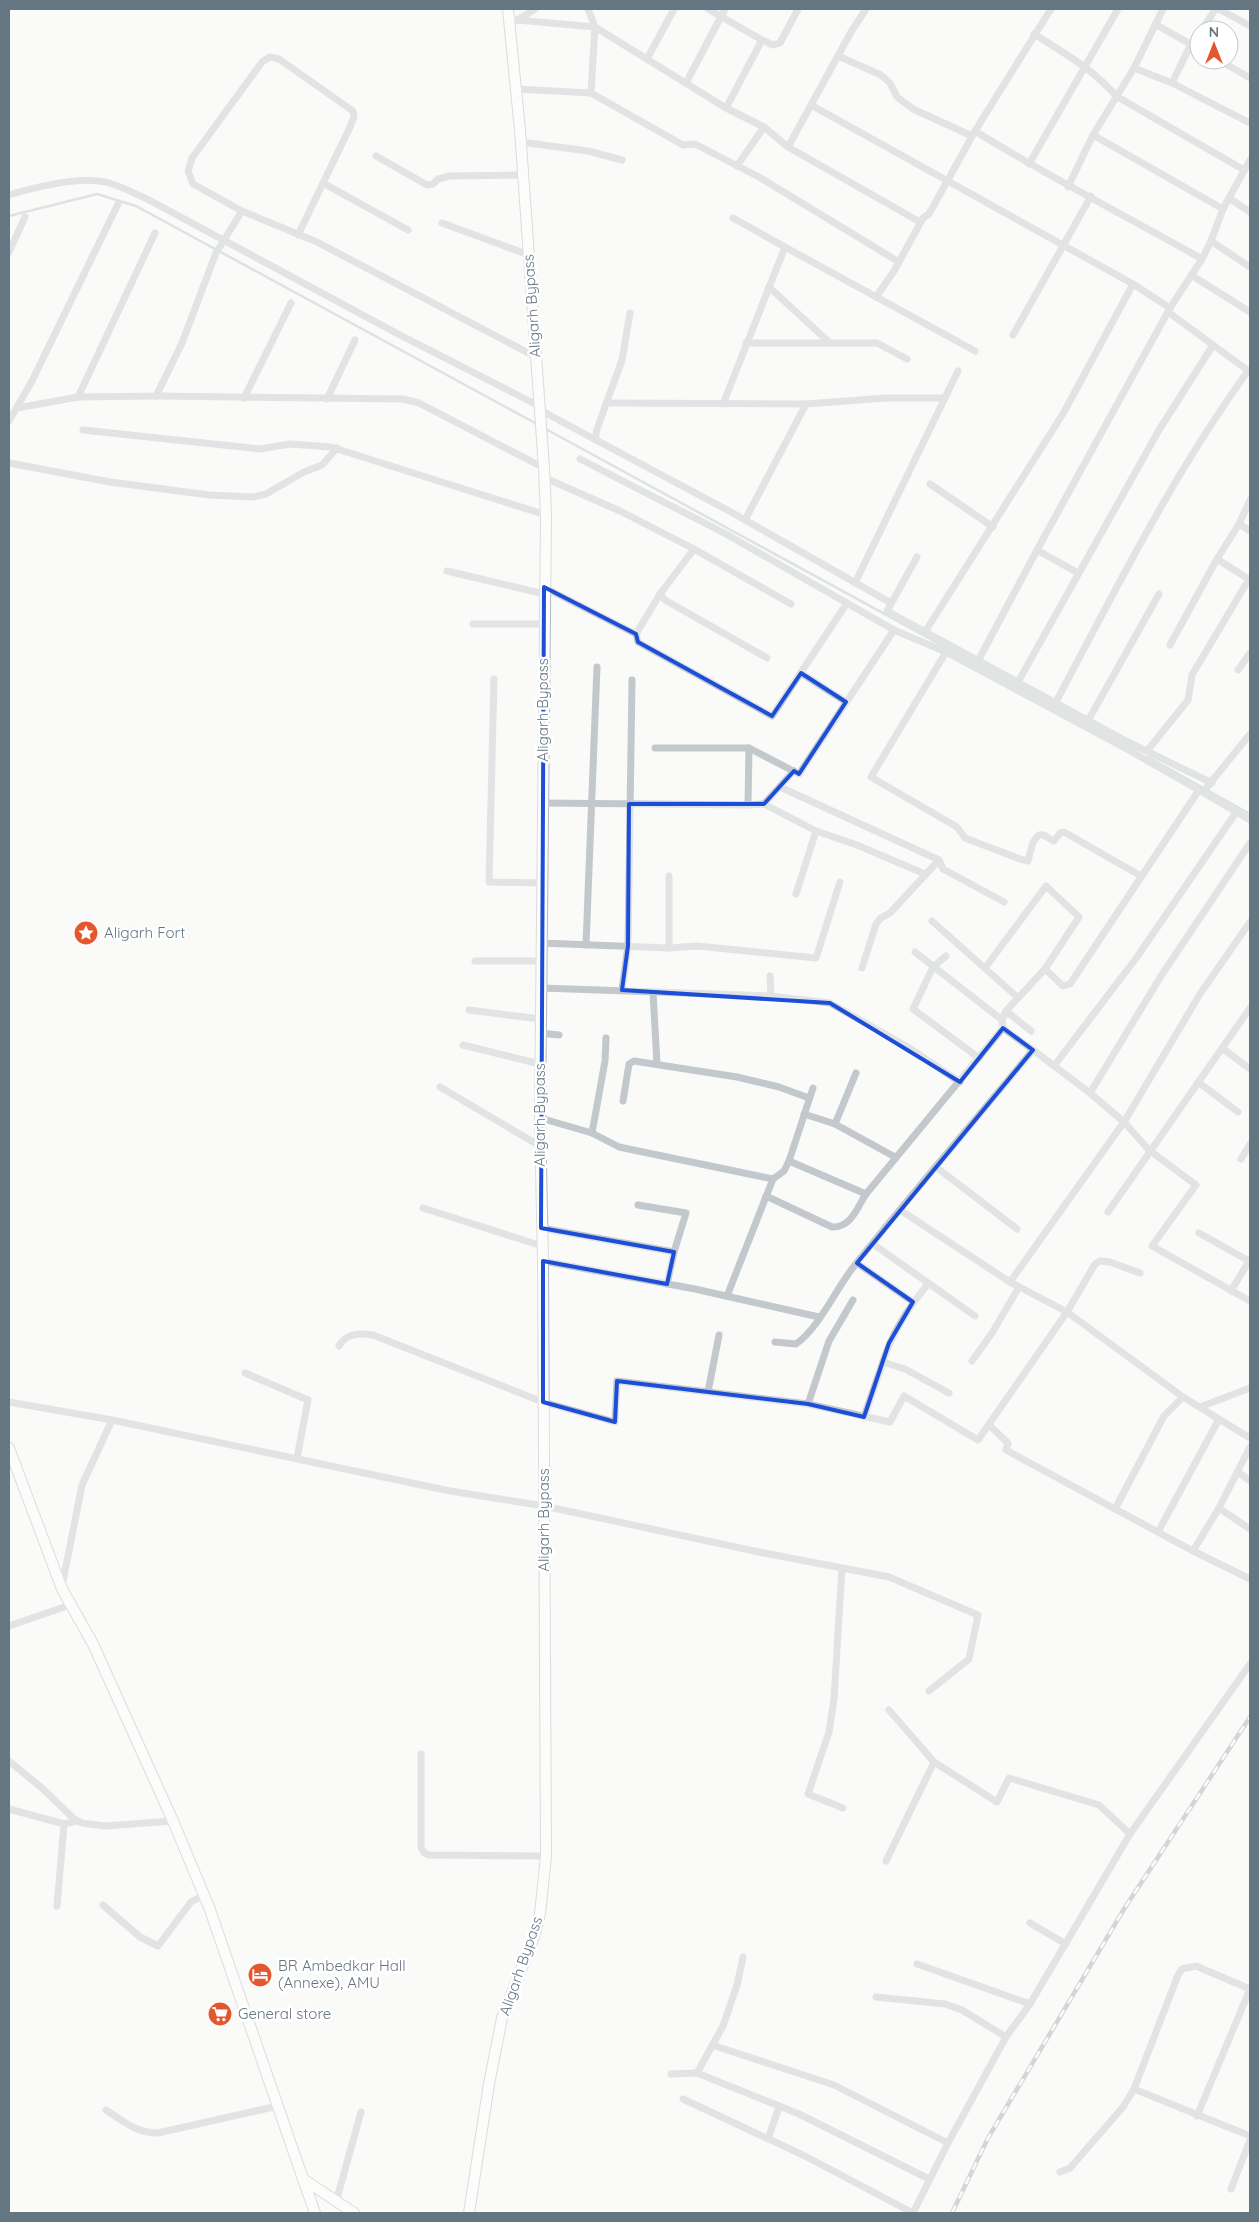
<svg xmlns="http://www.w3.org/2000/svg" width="1259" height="2222" viewBox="0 0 1259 2222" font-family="Quicksand,sans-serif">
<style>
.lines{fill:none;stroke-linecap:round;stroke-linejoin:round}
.stream{stroke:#bbc7cb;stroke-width:2.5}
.secondary-casing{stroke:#b3babf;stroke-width:12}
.street{stroke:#c3c8cc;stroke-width:7}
.secondary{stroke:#fff;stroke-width:10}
.rail-casing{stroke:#a2aab0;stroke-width:4.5}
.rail{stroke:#fff;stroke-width:2.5;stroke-dasharray:8;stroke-linecap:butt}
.marked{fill:none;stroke:#1d4ed8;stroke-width:4;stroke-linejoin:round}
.labels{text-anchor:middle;stroke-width:5;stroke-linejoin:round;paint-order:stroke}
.street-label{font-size:15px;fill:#657683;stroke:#fff}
.poi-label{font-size:15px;fill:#657683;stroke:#fff;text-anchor:start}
</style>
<rect width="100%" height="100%" fill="#fafaf8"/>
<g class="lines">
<g class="stream">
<polyline points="9,216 97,194 136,206 537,424"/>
<polyline points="544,428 1066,713"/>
<polyline points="1148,757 1250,814"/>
</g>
<defs>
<g id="secondary">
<polyline points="9,1448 62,1589 93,1644 173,1821 209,1907 303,2179 354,2213"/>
<polyline points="303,2179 315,2213"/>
<polyline points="469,2213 489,2084 502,2018 534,1937 540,1914 546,1856 543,1261 540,1118 546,515 544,468 520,130 508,9"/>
</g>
</defs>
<use href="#secondary" class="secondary-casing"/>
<g class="street">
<polyline points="588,9 595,27 591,93 683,145 695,144 759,177 899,262"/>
<polyline points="708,9 762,40 726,108"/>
<polyline points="1219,9 1250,26"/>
<polyline points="517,20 595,27 726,108 764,127 788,147 920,222"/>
<polyline points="516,21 535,9"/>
<polyline points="1155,24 1199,49"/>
<polyline points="1201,30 1216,9"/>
<path d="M1034,34C1064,53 1093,69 1116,96L1244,170"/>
<polyline points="762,40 773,45 780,43 798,9"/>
<polyline points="838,56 881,75 890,83 897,97 913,109 972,136"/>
<polyline points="647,59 674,9"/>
<polyline points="1219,60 1250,78"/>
<polyline points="1134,68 1172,83 1250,123"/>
<polyline points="686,83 725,9"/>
<polyline points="1172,83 1191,44 1199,33"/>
<polyline points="516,89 591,93"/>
<polyline points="811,105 1133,284 1170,308"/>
<path d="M975,131C1049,177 1126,216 1202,259"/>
<polyline points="1093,135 1223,209"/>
<polyline points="521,142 588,151 622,160"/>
<polyline points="788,147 851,32 866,9"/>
<polyline points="376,156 427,185 433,184 438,179 449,176 523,175"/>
<polyline points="1029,164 1118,9"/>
<polyline points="737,166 764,127"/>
<polyline points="323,183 408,230"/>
<polyline points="1068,187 1093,135 1134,68 1163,9"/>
<path d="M9,195C36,187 82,175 109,183C123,187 136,194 149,200L400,335L539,406"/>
<polyline points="1229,198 1250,212"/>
<polyline points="442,223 529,255"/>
<polyline points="155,233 78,397 156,396 182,343 216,253 242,211"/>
<polyline points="298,235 350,127 354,117 353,111 279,59 270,57 262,62 192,158 188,171 193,184 242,211 317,242 536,357"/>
<polyline points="1211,241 1250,267"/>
<polyline points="785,247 975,351"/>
<polyline points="9,252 25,217"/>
<polyline points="1191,275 1250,312"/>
<polyline points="769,287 830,343"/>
<polyline points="876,297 894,271 923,218 929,214 975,131 1051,9"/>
<polyline points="1168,312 1250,372"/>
<polyline points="1013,335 1091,196"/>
<polyline points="746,343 877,343 907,359"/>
<polyline points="156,396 403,399 419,403 544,468"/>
<polyline points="244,398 291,303"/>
<polyline points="327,399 355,340"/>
<polyline points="608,403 806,404 886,398 944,398"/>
<polyline points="723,404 785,247 733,218"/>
<polyline points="17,408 78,397"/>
<polyline points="540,410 731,512 891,603"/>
<polyline points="9,421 32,381 118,204"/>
<polyline points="83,430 260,449 290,444 331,447 546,515"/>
<polyline points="595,440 597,429 622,360 630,313"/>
<polyline points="580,459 726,534 894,630 946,652 1125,748 1199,790"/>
<polyline points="9,463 110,482 209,495 253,497 266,494 304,472 322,465 337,448"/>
<polyline points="545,478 620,511 694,549 660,594 665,600 767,658"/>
<polyline points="930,484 993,527"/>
<polyline points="745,520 806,404"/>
<polyline points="1239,524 1250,500"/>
<polyline points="694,549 791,604"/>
<polyline points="1037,550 1078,573"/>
<polyline points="917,557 887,611 1126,741 1212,783"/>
<polyline points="1217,559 1239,524 1250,531"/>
<polyline points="447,571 544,594"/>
<polyline points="855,583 958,371"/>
<polyline points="544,587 636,634 638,642 772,716 847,603"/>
<polyline points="473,624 543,624"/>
<polyline points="925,632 1064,412 1133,284"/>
<polyline points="636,634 660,594"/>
<polyline points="1170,645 1217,559 1250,580"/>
<path d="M946,652L871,777L957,827L965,838L1020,859L1028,861C1030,854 1033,832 1043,835C1047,836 1050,840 1054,841L1060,833L1064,832L1141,876"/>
<polyline points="978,661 1037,550 1170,308 1202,259 1211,241 1223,209 1250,160"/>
<polyline points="1238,670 1250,653"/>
<polyline points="801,673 846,702"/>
<polyline points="494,679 489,882 541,883"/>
<polyline points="1018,682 1159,430 1213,345"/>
<path d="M1056,702C1116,589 1173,474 1248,371"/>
<polyline points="1089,719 1159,594"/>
<polyline points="655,748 749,748"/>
<polyline points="1147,751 1188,700 1192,675 1249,579"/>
<polyline points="780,787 939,860 943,869 1004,902"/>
<polyline points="1203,792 1250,734"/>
<polyline points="542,803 748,805 749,748 799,774 894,630"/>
<polyline points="764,804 794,771"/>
<polyline points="748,805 764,804 816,831 857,845 925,874"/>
<polyline points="669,876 669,948"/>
<polyline points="796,894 816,831"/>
<polyline points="932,921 1017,997"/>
<polyline points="541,943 669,948 697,946 816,958 840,882"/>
<polyline points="586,945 597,667"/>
<polyline points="915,952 1002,1020"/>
<polyline points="946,956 933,967 913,1009 979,1058"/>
<polyline points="475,961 541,961"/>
<polyline points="862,968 876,924 881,918 890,913 939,860"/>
<polyline points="1045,969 1063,986 1070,984 1199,790 1250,820"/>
<polyline points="770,976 771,996 830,1003 906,1046 960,1082"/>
<polyline points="541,988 771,996"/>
<polyline points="622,990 628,946 632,680"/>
<polyline points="653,992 657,1064"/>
<polyline points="469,1010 540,1019"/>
<polyline points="1006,1011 1031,1031"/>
<polyline points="540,1033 559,1035"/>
<polyline points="463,1045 540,1064"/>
<polyline points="1222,1048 1250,1069"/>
<polyline points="1033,1050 1090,1093 1161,976 1250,843"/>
<polyline points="1054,1066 1137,957 1237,811"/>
<polyline points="1198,1082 1238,1112"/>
<polyline points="440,1087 540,1146"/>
<polyline points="1090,1093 1124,1122 1149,1150 1196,1185 1152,1246 1250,1301"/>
<polyline points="623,1101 629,1064 634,1061 737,1077 779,1087 809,1098"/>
<polyline points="804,1114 835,1124 895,1157"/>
<polyline points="540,1118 592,1133 619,1147 773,1179 784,1171 789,1161 813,1088"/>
<polyline points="835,1124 856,1073"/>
<polyline points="592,1133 605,1061 606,1038"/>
<polyline points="1241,1159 1250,1144"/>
<polyline points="789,1161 866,1194"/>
<polyline points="936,1167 1017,1229"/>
<path d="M766,1196L832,1227C851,1228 857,1208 866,1194L1003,1028L1002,1020L1006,1011L1045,969L1079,917L1046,886L985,968"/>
<polyline points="638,1205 686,1213 674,1252 667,1284"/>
<polyline points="423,1208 542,1246"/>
<polyline points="900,1210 1010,1282 1067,1312 1183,1397 1250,1438"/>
<polyline points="1108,1212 1250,1008"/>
<polyline points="541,1228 674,1252"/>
<polyline points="1199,1233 1249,1261 1231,1291"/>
<polyline points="873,1244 975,1316"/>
<polyline points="543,1261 695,1289 819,1317"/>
<polyline points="857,1263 913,1302"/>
<polyline points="1010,1282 1124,1122 1200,994 1250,922"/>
<polyline points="727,1296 773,1179"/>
<path d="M775,1342L796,1344C820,1327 836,1288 855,1265C913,1192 974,1122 1033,1050L1003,1028"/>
<path d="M339,1346C346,1333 359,1333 373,1335L543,1402L615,1422L617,1381L808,1404L890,1422L904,1396L978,1440L1067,1312L1095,1264L1100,1261L1110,1262L1140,1273"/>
<polyline points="972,1361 992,1333 1019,1287"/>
<path d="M883,1362C892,1332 908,1308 928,1284"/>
<polyline points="245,1373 308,1400 297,1458"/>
<polyline points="708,1392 719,1335"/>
<polyline points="9,1402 112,1420 450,1491 544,1506 759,1552 889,1577 978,1615 969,1659 929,1691"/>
<polyline points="808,1404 829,1341 853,1300"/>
<polyline points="1200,1407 1250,1388"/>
<polyline points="864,1417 883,1362 905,1369 949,1393"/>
<polyline points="989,1425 1008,1443 1006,1450 1193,1551 1250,1579"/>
<polyline points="1238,1472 1250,1481"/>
<polyline points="1219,1508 1250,1529"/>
<polyline points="1115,1509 1164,1416 1183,1397"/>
<polyline points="1158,1532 1219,1419"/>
<polyline points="1193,1551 1219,1508 1250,1447"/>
<polyline points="842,1568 834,1699 829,1732 808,1794 843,1808"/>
<polyline points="62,1586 82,1485 112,1420"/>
<polyline points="9,1626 70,1605"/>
<polyline points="889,1710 934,1762 997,1802 1009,1778 1099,1805 1130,1834"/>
<polyline points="421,1754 421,1847 424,1853 429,1855 546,1856"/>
<polyline points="9,1761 42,1788 74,1819 82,1823 105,1826 173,1821"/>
<polyline points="9,1809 64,1824 77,1821"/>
<polyline points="886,1861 934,1762"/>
<polyline points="103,1905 140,1937 158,1946 191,1902 204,1895"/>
<polyline points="57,1906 64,1824"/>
<polyline points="1030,1923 1066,1944"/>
<polyline points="917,1964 1030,2004"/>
<polyline points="876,1997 945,2004 962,2010 1006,2037"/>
<polyline points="712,2045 834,2085 948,2143"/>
<polyline points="697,2073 723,2026 737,1985 743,1957"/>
<polyline points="671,2074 697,2073 799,2114 929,2179"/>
<polyline points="1134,2089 1178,1975 1182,1969 1196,1966 1250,1989"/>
<polyline points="683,2099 803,2155 913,2213"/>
<path d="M106,2110C123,2121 136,2133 158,2133L278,2106"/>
<polyline points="1197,2116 1250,1989"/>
<polyline points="768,2139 779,2107"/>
<polyline points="1060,2172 1070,2168 1077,2160 1123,2107 1134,2089 1250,2136"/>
<polyline points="1231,2189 1250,2140"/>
<polyline points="336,2202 361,2112"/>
<polyline points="913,2213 948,2143 1006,2037 1030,2004 1130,1834 1250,1664"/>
</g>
<use href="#secondary" class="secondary"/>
<defs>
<polyline id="rail" points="952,2213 988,2138 1124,1909 1250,1717"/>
</defs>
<use href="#rail" class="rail-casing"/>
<use href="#rail" class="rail"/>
</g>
<path d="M0 0H1259V2222H0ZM544,587L636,634L638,642L772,716L801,673L846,702L799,774L794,771L764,804H629L628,946L622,990L830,1003L960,1082L1003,1028L1033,1050L857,1263L913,1302L889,1343L864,1417L808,1404L617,1381L615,1422L543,1402V1261L667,1284L674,1252L541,1228Z" fill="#fafaf8" fill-opacity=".55" fill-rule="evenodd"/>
<path class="marked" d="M544,587L636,634L638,642L772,716L801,673L846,702L799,774L794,771L764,804H629L628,946L622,990L830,1003L960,1082L1003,1028L1033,1050L857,1263L913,1302L889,1343L864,1417L808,1404L617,1381L615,1422L543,1402V1261L667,1284L674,1252L541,1228Z"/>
<defs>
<symbol id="sight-disc" viewBox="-11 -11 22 22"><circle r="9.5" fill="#e4572e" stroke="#fff"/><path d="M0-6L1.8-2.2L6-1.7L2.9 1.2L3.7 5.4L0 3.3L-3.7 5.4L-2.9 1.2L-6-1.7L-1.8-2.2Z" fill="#fff"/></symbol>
<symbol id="hotel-disc" viewBox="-11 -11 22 22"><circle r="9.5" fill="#e4572e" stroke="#fff"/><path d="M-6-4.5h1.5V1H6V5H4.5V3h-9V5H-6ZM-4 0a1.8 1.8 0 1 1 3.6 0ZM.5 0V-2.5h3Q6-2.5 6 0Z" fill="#fff"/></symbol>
<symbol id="supermarket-disc" viewBox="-11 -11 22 22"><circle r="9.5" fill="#e4572e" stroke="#fff"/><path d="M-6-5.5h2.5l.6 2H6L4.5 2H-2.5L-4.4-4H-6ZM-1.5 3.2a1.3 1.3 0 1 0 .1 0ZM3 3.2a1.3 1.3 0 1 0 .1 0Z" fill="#fff"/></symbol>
</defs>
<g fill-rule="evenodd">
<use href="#sight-disc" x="72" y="919" width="28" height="28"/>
<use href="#hotel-disc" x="246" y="1961" width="28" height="28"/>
<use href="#supermarket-disc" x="206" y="2000" width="28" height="28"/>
</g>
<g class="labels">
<g class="street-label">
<text transform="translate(532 306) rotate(-94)" y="5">Aligarh Bypass</text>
<text transform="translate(543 710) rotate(-90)" y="5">Aligarh Bypass</text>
<text transform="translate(540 1115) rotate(-90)" y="5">Aligarh Bypass</text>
<text transform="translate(544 1520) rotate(-90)" y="5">Aligarh Bypass</text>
<text transform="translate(521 1966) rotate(-71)" y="5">Aligarh Bypass</text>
</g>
<g class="poi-label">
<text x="104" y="938">Aligarh Fort</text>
<text x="278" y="1971">BR Ambedkar Hall<tspan x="278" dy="17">(Annexe), AMU</tspan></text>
<text x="238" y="2019">General store</text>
</g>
</g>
<rect width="1259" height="2222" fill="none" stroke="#657683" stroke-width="20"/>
<g transform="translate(1214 45)"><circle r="24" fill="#ffffff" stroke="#c1c8cd"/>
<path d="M0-4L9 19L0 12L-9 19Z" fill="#e4572e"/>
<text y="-8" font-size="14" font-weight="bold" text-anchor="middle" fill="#657683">N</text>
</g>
</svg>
